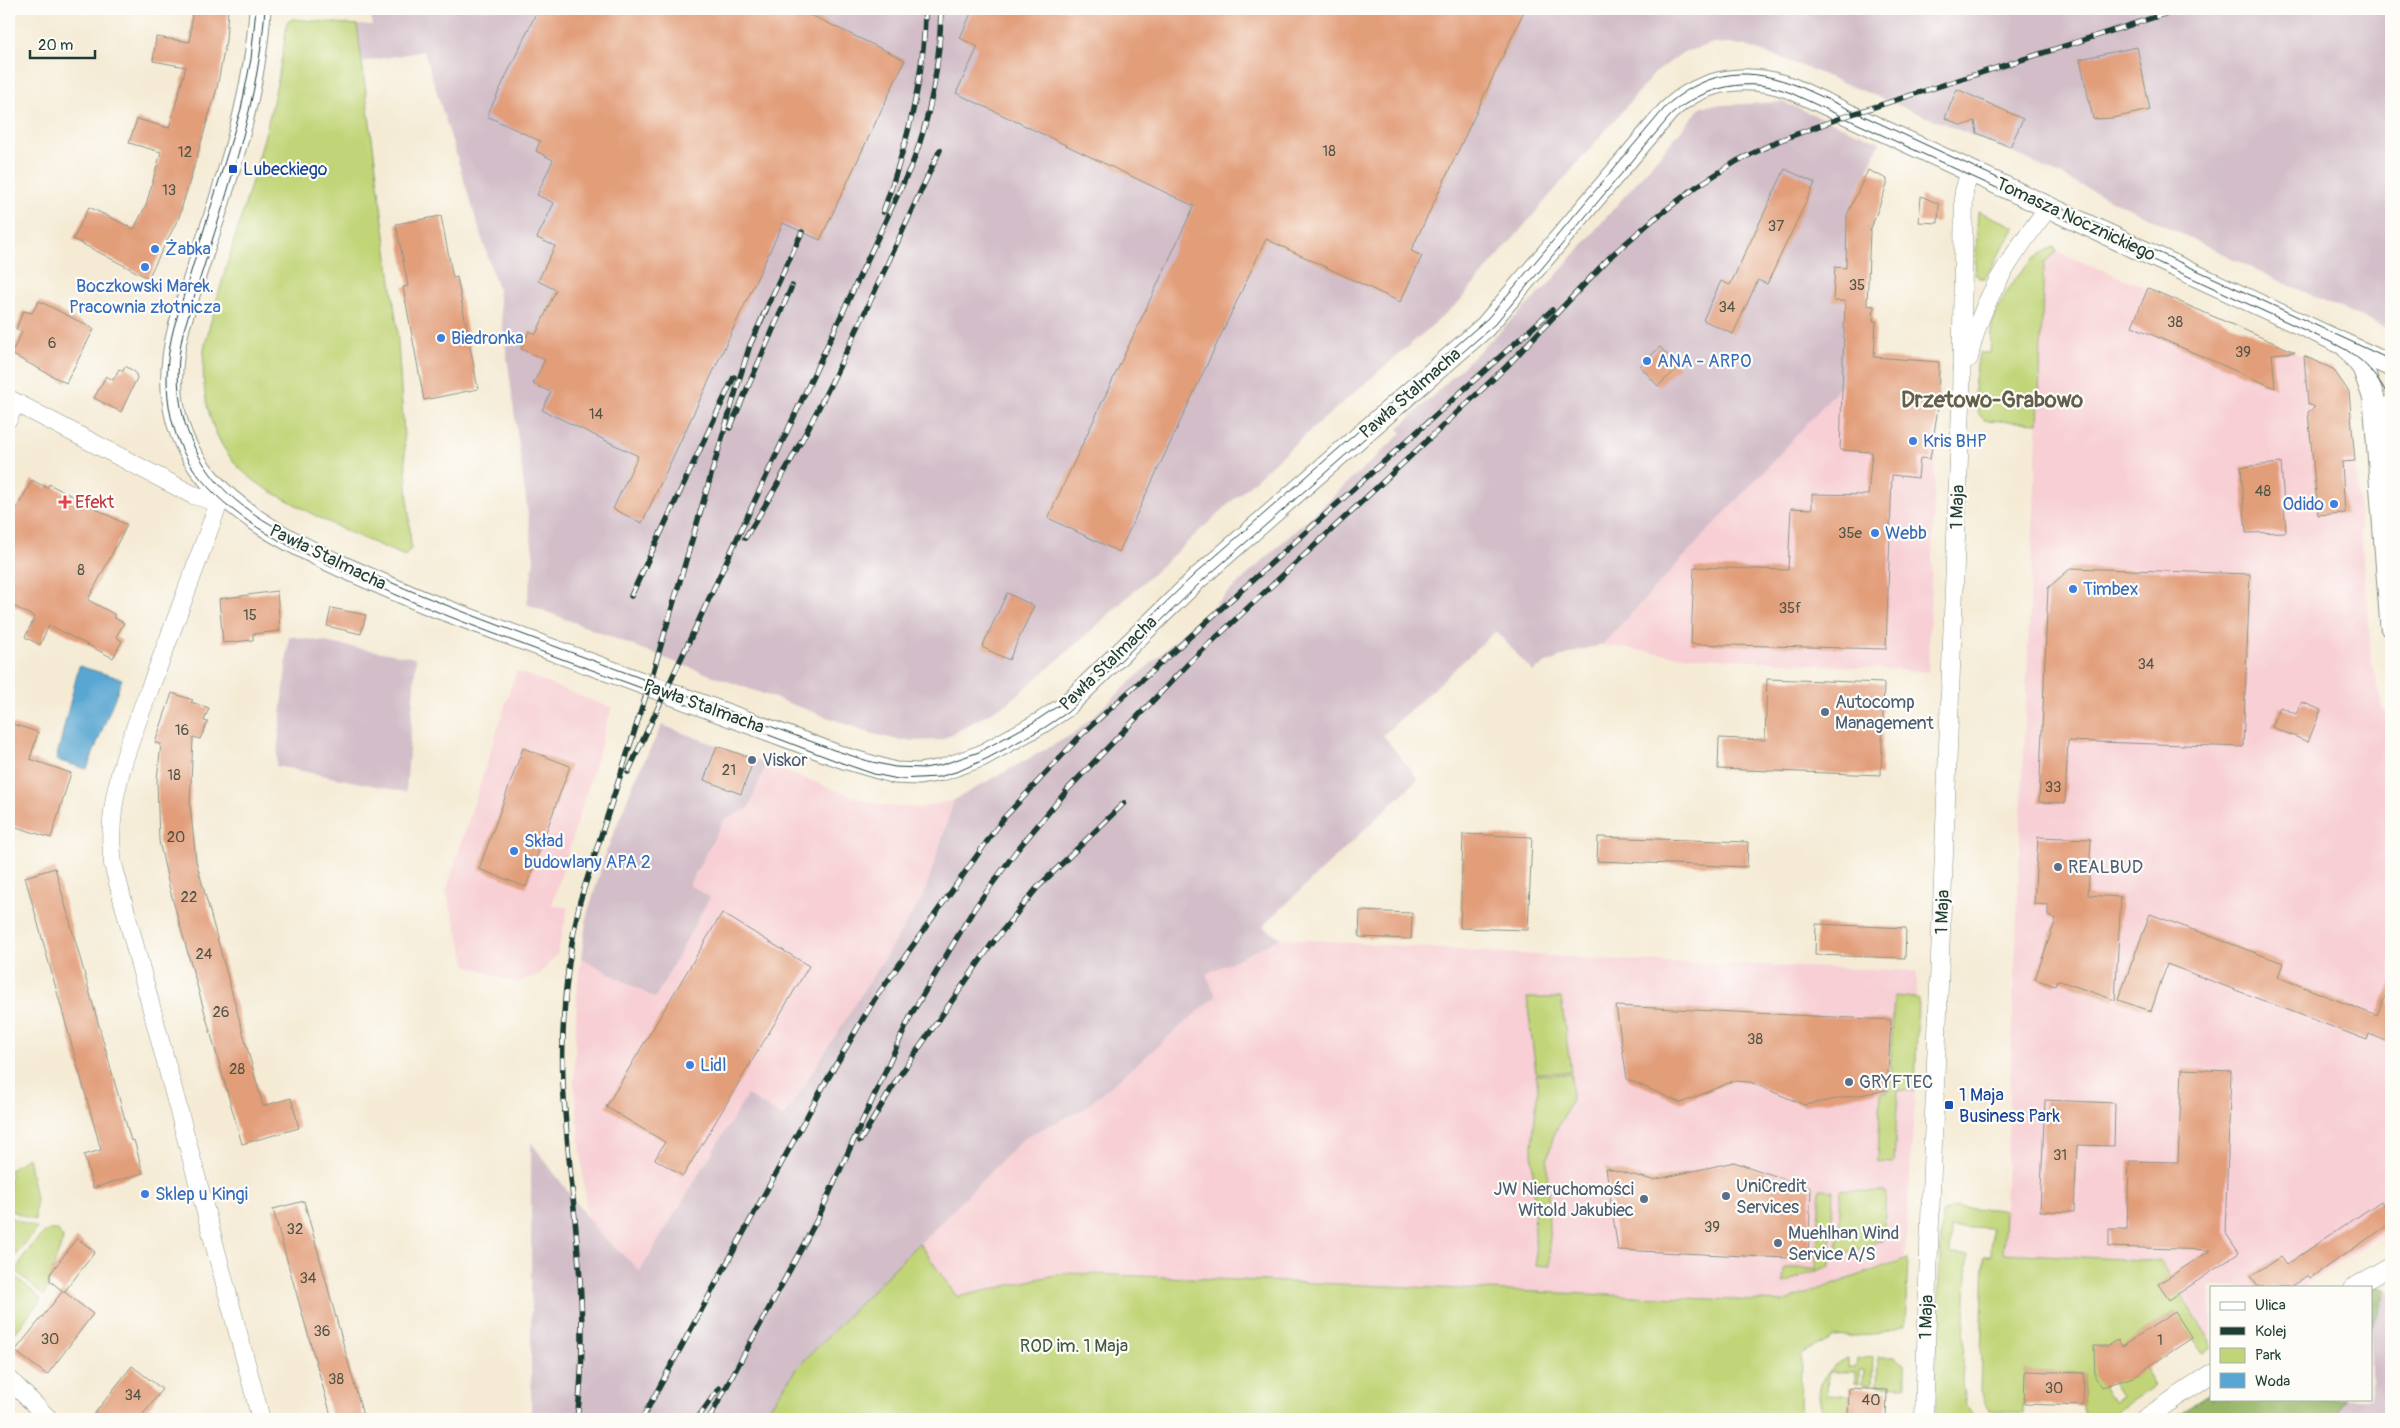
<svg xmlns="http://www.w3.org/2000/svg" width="2400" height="1428" viewBox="0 0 2400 1428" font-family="Pangolin,sans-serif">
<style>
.built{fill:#f7cfd4}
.industrial{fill:#d2bdc8}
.green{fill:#c1d578;stroke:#708956;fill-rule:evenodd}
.forest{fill:#98b668;stroke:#5c7a4e}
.water{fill:#59a6d2;stroke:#3c7283}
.building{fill:#e29d79}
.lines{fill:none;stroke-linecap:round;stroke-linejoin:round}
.minor-casing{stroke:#8a9484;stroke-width:19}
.tertiary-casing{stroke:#8a9484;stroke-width:23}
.minor{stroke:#fff;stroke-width:18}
.tertiary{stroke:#fff;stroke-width:21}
.tram{stroke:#1f3d34;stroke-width:1}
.rail-casing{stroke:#1f3d34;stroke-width:5.5}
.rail{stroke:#fdfcf7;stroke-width:4;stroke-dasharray:11;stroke-linecap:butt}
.transit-dot{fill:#1a4fb4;stroke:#fdfcf7;stroke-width:2}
.shop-dot{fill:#3f7fe0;stroke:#fdfcf7;stroke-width:2}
.health-dot{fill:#e0444e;stroke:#fdfcf7;stroke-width:2}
.service-dot{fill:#5c6f8a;stroke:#fdfcf7;stroke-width:2}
.labels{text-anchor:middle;stroke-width:4.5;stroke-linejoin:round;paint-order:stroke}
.number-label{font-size:15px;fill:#505545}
.transit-label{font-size:18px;fill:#164399;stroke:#fdfcf7;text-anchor:start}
.street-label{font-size:18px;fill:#1f3d34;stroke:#fdfcf7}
.shop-label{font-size:18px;fill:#366cbe;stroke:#fdfcf7;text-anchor:start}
.health-label{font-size:18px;fill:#be3a42;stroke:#fdfcf7;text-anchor:start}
.service-label{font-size:18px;fill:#4e5e75;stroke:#fdfcf7;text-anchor:start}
.park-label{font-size:18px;fill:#3f5b42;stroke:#fdfcf7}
.district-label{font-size:22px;font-weight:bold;fill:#635f4c;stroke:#fdfcf7}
</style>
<rect width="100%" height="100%" fill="#fdfcf7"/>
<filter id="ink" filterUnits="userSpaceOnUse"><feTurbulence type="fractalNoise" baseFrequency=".02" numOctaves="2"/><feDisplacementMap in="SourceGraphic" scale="10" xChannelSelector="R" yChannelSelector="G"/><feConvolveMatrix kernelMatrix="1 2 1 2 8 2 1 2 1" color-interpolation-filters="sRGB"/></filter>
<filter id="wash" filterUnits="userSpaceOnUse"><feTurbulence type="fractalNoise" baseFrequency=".0096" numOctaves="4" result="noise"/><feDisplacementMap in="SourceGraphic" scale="20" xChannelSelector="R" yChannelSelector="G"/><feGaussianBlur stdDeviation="1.12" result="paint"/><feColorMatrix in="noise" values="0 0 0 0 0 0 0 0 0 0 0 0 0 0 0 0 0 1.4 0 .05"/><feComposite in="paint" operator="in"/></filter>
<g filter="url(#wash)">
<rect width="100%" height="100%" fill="#f5ebd5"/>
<g class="built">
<polygon points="2057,252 2148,288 2333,369 2349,392 2372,664 2382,707 2391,721 2391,1228 2303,1287 2211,1287 2211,1341 2159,1261 2003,1253 2044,263"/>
<polygon points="1842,384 1938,390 1928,672 1672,655 1602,645"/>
<polygon points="516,671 612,708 552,905 568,908 557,955 540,974 516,983 467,965 446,892"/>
<polygon points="766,764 865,801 885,806 919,808 954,800 924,895 784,1117 747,1095 640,1271 598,1232 587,1218 574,1082 577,990 581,958 655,997 710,897 689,885 724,820 749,808"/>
<polygon points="1281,938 1612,960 1917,971 1915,1093 1905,1258 1783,1302 1064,1273 957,1297 919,1243 1025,1137 1084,1109 1215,996 1205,974"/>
</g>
<g class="industrial">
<polygon points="372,9 2391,9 2391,330 2275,279 2008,150 1802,66 1743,45 1714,43 1682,53 1654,74 1457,304 1281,456 1082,639 1008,703 941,740 902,741 874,734 680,664 527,604 534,560 498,290 424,51 362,62 357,25 372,25"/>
<polygon points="1783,102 1880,142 1847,215 1842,384 1786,447 1602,645 1579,650 1546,663 1533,672 1496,631 1383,735 1418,779 1263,926 1281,938 1206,974 1216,996 1084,1109 1025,1137 796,1369 769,1419 531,1419 531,1142 598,1232 640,1271 747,1095 784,1117 924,895 954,800 1075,733 1402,433 1398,429 1548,285 1702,106"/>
<polygon points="289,636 416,658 406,792 276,766"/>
<polygon points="662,725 766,764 749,808 724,820 689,885 710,897 655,998 581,958 587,915 607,850 633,784"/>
<polygon points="2386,1291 2391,1297 2391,1419 2336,1419 2344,1399 2371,1399 2371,1328"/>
</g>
<g class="green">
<path d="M293,19L357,25L397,326L411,548L405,556C366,540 328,524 291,502C278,495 263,488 252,479C211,448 200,397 204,349C230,239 274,135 287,22Z"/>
<polygon points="1978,211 2015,227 1985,278 1979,278 1975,273"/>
<path d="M2054,247L2057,252L2044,263L2038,423L1984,420C1968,406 1976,373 1979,353H1990C1991,343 1990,331 1993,322C2001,295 2027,257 2054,247Z"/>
<polygon points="1894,996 1914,998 1918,1000 1915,1091 1898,1090 1894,1163 1878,1162 1878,1157 1881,1093 1889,1091"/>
<polygon points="1527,998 1561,998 1571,1072 1536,1073"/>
<polygon points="1571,1074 1572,1099 1553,1137 1547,1161 1550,1266 1536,1265 1532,1146 1538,1088 1536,1075"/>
<polygon points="28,1157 36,1199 35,1220 9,1210 9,1178 12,1175 9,1171"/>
<polygon points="1820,1189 1833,1190 1830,1266 1783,1283 1784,1268 1816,1268"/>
<polygon points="1841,1190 1886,1192 1883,1240 1837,1256"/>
<path d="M1956,1207L2005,1210L2003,1253L2159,1261L2211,1341V1348L2203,1354L2174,1312L2129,1342L2155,1385L2108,1417L2083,1416L2084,1373L2025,1371L2024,1413L1990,1410L1983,1400L1980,1390L1984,1256H1991L1992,1229L1951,1227L1950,1254L1968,1255L1962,1385L1966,1405L1978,1419H1936L1935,1374L1942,1213ZM2111,1382L2121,1398L2113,1403L2103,1387Z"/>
<polygon points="9,1217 37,1228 11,1261 9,1253"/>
<path d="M50,1230H58L63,1239L44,1296L15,1270C25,1257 35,1236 50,1230Z"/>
<polygon points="919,1243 957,1297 1064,1273 1783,1302 1908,1258 1905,1325 1873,1335 1833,1337 1801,1355 1800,1419 762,1419 796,1369"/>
<polygon points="13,1274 41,1299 9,1341 9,1283"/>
<path d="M1873,1357L1872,1384H1863L1864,1370H1859V1384L1855,1383V1372H1828L1827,1395L1849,1396L1848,1419L1828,1418C1809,1397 1823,1365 1848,1359V1367H1856L1857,1359Z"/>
<polygon points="1878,1357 1894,1357 1905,1364 1905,1386 1877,1385"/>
</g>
<g class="forest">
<polygon points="2377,1287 2386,1291 2371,1328 2371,1290"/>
<polygon points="2211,1393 2211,1399 2344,1399 2336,1419 2170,1419"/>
</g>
<polygon class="water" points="79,666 122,679 87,769 56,760"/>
<g id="blocks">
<g class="building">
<polygon points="192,9 228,9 226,40 217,88 179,217 148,278 73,239 89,207 134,229 146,205 161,152 129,143 137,119 169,128 186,67 153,61 156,37 190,42"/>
<polygon points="538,9 798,9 905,60 820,240 783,223 642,523 613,509 638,456 542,410 551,392 533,384 545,360 521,349 529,331 536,334 556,290 538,281 555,246 537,238 554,203 537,195 553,160 536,151 540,141 487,116"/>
<polygon points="973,9 1525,9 1411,251 1422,256 1400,302 1266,239 1119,552 1048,518 1194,206 956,93 978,47 960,38"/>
<polygon points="2137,47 2150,110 2112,118 2093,119 2080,59"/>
<polygon points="1957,89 2023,119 2010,147 1977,133 1975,121 1962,126 1945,118"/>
<polygon points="1785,169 1815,183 1767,284 1758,280 1733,334 1703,320 1721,281 1730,285"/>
<polygon points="1868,170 1887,179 1887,185 1870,231 1867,305 1874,306 1873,321 1876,321 1874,357 1939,362 1938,408 1930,459 1920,458 1918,478 1892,475 1886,649 1691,644 1694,567 1788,570 1791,508 1812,509 1812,494 1868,495 1872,452 1840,450 1845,301 1833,301 1835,267 1846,268 1847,215"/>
<polygon points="1921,196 1939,204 1938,223 1919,222"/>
<polygon points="441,216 453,278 457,277 478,389 424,400 403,287 408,286 396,224"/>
<polygon points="2148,288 2295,352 2272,354 2275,388 2132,326"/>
<polygon points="39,301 94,329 66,383 11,354 22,332 16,329 23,311 32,313"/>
<polygon points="1660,347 1679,367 1658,386 1640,366"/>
<polygon points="2304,356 2333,369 2349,392 2355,461 2342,462 2345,513 2318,515 2308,412 2315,407 2308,404"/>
<polygon points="125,366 135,372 137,378 121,412 94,398 106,376 113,380 119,369 123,371"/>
<polygon points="2281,463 2286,532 2246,533 2241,467"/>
<polygon points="32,480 47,488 49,484 127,525 88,600 114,614 115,618 124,623 116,637 122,641 113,658 49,625 40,645 25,637 35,617 9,604 9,523"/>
<polygon points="2071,568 2250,574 2243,747 2068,741 2065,803 2039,802 2048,588"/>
<polygon points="277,591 280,631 253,634 253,640 223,643 219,599"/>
<polygon points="1007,593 1034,606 1009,660 982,647"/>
<polygon points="331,608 366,615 361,634 327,626"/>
<polygon points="1767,679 1884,683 1881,775 1718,769 1719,738 1765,740"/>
<polygon points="172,693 193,700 191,702 209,708 204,721 208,722 200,739 193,737 190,805 196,861 263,1106 291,1098 299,1128 242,1144 170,890 159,841 157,779 161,744 155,743"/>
<polygon points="2302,702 2321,710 2308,742 2272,727 2280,707 2296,714"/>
<polygon points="9,723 38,732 30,759 71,773 51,838 10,825"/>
<polygon points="717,746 754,759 741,794 704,780"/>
<polygon points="523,748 570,766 526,887 479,869"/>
<polygon points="1463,834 1532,837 1528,930 1460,928"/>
<polygon points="1598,837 1748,842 1747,867 1597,861"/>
<polygon points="2038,837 2091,839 2088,895 2121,897 2115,1000 2057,980 2055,986 2035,979 2056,919 2048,916 2048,905 2034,904"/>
<polygon points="55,868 131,1141 134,1140 143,1173 93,1188 84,1155 101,1150 25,877"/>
<polygon points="1360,911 1412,913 1411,939 1359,937"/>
<polygon points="722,913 809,966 683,1176 655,1159 665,1142 606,1107"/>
<polygon points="2150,914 2283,963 2278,977 2377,1016 2391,982 2391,1043 2369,1034 2367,1040 2167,964 2151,1011 2118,1000"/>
<polygon points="1816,924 1906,928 1905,958 1815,955"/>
<polygon points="1616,1006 1891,1020 1887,1090 1804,1105 1750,1082 1733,1081 1681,1103 1627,1079"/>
<polygon points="2182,1069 2231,1071 2225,1232 2239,1253 2169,1300 2158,1284 2211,1250 2109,1247 2109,1229 2127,1229 2129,1161 2178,1162"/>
<polygon points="2045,1100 2115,1103 2114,1146 2077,1145 2074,1212 2040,1211"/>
<polygon points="1734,1162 1811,1188 1808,1259 1618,1250 1606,1168 1653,1180"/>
<polygon points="304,1201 357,1394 364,1419 332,1419 281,1239 273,1209"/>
<polygon points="2381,1201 2391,1216 2391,1223 2310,1278 2308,1275 2290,1287 2258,1287 2251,1276 2280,1257 2286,1265"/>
<polygon points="77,1238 95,1252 64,1292 50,1281 50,1274"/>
<polygon points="63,1291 93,1314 47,1375 15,1351"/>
<polygon points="2175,1312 2192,1338 2133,1377 2102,1387 2095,1377 2094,1346 2108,1346 2118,1340 2122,1346"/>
<polygon points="132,1366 162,1389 153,1402 139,1419 90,1419"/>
<polygon points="2025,1371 2084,1373 2083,1406 2024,1404"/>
<polygon points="1849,1388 1887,1390 1886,1419 1848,1419"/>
</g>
</g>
</g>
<g filter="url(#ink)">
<use href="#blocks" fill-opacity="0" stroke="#8a9484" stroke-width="1"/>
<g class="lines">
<defs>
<g id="minor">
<path d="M1969,358C1980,300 2013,253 2049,207"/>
<polyline points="9,399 193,495 210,500 222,494"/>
<polyline points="9,418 14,402"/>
<polyline points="2379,436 2385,416 2391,404"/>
<path d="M222,494C202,549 182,604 161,659C137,725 103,792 113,864L261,1419"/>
<polyline points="2354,1287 2391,1266"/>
<polyline points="9,1379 49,1419"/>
<polyline points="1924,1419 1929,1247 1961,405 1964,191 1970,171"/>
<polyline points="2144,1419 2211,1374"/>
</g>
<g id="tertiary">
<path d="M260,9C254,119 210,223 179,327C144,460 238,519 343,567C373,580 403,594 434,606L844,758L895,773L919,774L942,770L981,756L1041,723L1065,707L1199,577L1485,327L1668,111C1702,78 1749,72 1793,89L2391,366"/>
<polyline points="2346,346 2363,368 2374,399 2391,627"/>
</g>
</defs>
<use href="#minor" class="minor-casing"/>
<use href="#tertiary" class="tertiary-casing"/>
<use href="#minor" class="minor"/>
<use href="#tertiary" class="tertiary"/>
<g class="tram">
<path d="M256,9L251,59L241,109L174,327C160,379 166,437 201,479C238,523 291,548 342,571C407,601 473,626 540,651C641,688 742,724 842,763L874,774L898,779L939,777L959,771L988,758L1044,728L1068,712L1202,581L1495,324L1671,115C1704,86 1749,76 1791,93L2337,345C2362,357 2380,377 2391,402"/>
<path d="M265,9C257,120 215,226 183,333C171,387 181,439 217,482C247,516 290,535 329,554C396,587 466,613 535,639C635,676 735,713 834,750L868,761L895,767L924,768L941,765L979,752L1034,722L1061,704L1195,574L1488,318L1668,104C1712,68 1750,67 1801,87L2391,360"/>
</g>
<defs>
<g id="rail">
<path d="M883,212C906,147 925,78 925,9"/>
<polyline points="763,316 802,232"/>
<polyline points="730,428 792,286"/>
<path d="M745,538C823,416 878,281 940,150"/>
<polyline points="631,596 734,377"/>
<path d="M628,772L913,162C932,112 940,62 941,9"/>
<polyline points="860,1141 898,1078 991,945 1037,888 1124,803"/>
<path d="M577,1419C592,1306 569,1195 563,1082C561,1023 567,959 580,901L649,686L740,377L750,345L766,310"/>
<polyline points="642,1419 824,1085 874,1000 1003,819 1082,734 1552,310"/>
<polyline points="697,1419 719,1388"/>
<polyline points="709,1419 818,1218 912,1013 974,909 1017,850 1069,788 1191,661 1507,366 1612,255 1654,219 1696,187 1737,161 1778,141 1843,117 2180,9"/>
</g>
</defs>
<use href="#rail" class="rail-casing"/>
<use href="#rail" class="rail"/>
</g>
</g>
<g class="transit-dot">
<rect x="228" y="164" width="10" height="10" rx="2.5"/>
<rect x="1944" y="1100" width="10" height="10" rx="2.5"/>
</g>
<g class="shop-dot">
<circle cx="155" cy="249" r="5"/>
<circle cx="145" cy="267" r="5"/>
<circle cx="441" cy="338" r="5"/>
<circle cx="1647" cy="361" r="5"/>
<circle cx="1913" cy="441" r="5"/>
<circle cx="2334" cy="504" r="5"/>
<circle cx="1875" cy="533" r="5"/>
<circle cx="2073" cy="589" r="5"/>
<circle cx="514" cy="851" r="5"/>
<circle cx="690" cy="1065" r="5"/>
<circle cx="145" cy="1194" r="5"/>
</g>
<path class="health-dot" d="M62.5 494.5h5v5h5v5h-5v5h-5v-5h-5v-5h5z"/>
<g class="service-dot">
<circle cx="1825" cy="712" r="5"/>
<circle cx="752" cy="760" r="5"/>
<circle cx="2058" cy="867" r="5"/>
<circle cx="1849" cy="1082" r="5"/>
<circle cx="1726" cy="1196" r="5"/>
<circle cx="1644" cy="1199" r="5"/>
<circle cx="1778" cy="1243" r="5"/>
</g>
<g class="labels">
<g class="number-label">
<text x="1329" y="156">18</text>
<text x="185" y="157">12</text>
<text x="169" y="195">13</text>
<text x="1776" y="231">37</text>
<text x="1857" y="290">35</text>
<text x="1727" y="312">34</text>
<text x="2175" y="327">38</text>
<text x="52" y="348">6</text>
<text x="2243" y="357">39</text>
<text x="596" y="419">14</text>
<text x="2263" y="496">48</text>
<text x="1850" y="538">35e</text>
<text x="81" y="575">8</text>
<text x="1790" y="613">35f</text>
<text x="250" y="620">15</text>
<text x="2146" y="669">34</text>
<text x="182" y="735">16</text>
<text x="729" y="775">21</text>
<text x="174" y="780">18</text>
<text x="2053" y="792">33</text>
<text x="176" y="842">20</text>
<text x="189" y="902">22</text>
<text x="204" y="959">24</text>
<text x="221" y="1017">26</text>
<text x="1755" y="1044">38</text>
<text x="237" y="1074">28</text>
<text x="2060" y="1160">31</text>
<text x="1712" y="1232">39</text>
<text x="295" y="1234">32</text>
<text x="308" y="1283">34</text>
<text x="322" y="1336">36</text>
<text x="50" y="1344">30</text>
<text x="2160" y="1345">1</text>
<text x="336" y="1384">38</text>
<text x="2054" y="1393">30</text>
<text x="133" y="1400">34</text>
<text x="1871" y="1405">40</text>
</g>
<g class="transit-label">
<text x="243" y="175">Lubeckiego</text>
<text x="1959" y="1101">1 Maja<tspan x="1959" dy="21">Business Park</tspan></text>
</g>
<g class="street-label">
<text transform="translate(2076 219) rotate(25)" y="6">Tomasza Nocznickiego</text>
<text transform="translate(1410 393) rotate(-41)" y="6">Pawła Stalmacha</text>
<text transform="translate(1957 507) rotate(-88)" y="6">1 Maja</text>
<text transform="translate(328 557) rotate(26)" y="6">Pawła Stalmacha</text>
<text transform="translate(1108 663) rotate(-44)" y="6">Pawła Stalmacha</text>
<text transform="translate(704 706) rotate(20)" y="6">Pawła Stalmacha</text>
<text transform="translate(1942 912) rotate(-88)" y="6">1 Maja</text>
<text transform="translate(1926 1317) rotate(-88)" y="6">1 Maja</text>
</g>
<g class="shop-label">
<text x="165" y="255">Żabka</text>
<text x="145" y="292" text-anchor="middle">Boczkowski Marek.<tspan x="145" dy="21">Pracownia złotnicza</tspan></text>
<text x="451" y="344">Biedronka</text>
<text x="1657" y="367">ANA - ARPO</text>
<text x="1923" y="447">Kris BHP</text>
<text x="2324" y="510" text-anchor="end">Odido</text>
<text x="1885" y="539">Webb</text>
<text x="2083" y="595">Timbex</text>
<text x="524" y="847">Skład<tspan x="524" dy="21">budowlany APA 2</tspan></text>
<text x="700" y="1071">Lidl</text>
<text x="155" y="1200">Sklep u Kingi</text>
</g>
<g class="health-label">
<text x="75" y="508">Efekt</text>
</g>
<g class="service-label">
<text x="1835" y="708">Autocomp<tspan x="1835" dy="21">Management</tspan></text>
<text x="762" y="766">Viskor</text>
<text x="2068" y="873">REALBUD</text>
<text x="1859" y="1088">GRYFTEC</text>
<text x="1736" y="1192">UniCredit<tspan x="1736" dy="21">Services</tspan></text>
<text x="1634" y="1195" text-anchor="end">JW Nieruchomości<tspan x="1634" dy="21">Witold Jakubiec</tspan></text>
<text x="1788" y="1239">Muehlhan Wind<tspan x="1788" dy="21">Service A/S</tspan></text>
</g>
<g class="park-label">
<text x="1074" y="1352">ROD im. 1 Maja</text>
</g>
<g class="district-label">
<text x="1992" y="407">Drzetowo-Grabowo</text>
</g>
</g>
<rect width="2400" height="1428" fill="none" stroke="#fdfcf7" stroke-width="30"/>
<rect x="2210" y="1286" width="162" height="115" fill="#fdfcf7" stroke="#a4b0a9"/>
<rect x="2220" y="1302" width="25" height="8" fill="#ffffff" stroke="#a4b0a9"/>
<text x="2255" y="1310" font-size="15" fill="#1f3d34">Ulica</text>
<rect x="2220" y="1327" width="25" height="8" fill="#1f3d34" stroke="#a4b0a9"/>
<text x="2255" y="1336" font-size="15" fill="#1f3d34">Kolej</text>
<rect x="2220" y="1348" width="25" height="15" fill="#c1d578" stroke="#a4b0a9"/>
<text x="2255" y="1360" font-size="15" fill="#1f3d34">Park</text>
<rect x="2220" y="1373" width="25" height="15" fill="#59a6d2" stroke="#a4b0a9"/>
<text x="2255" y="1386" font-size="15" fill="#1f3d34">Woda</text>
<path d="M30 50v8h65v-8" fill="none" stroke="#1f3d34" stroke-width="2.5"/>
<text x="38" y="50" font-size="15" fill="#1f3d34" stroke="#fdfcf7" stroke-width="4" paint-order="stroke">20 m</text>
</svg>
